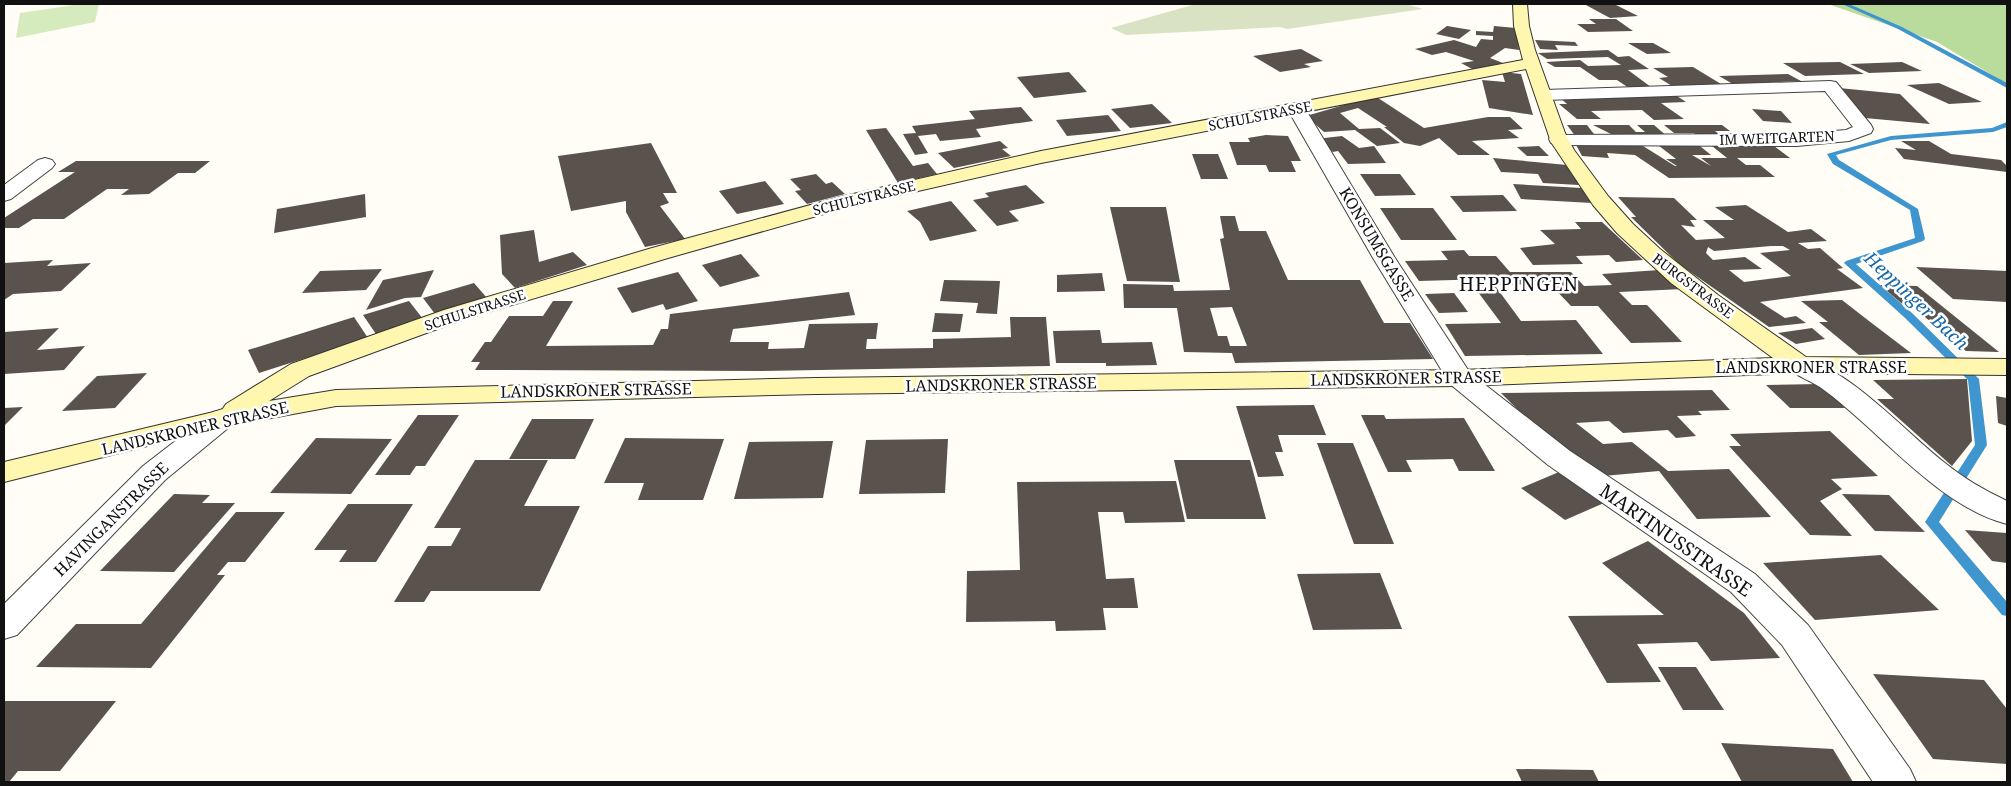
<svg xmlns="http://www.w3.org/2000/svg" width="2011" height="786" viewBox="0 0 2011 786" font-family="'Noto Serif',serif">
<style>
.green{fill:#d5ebbd}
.forest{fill:#b9dc9c}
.cemetery{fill:#d9e3c4}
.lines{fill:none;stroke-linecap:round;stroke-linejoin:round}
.stream{fill:#3f96cf;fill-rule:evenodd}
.building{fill:#5a524d;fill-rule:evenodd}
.minor-casing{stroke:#444;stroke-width:2}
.secondary-casing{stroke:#333;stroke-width:2}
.minor{fill:#fff;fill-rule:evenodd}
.secondary{fill:#fff6b0;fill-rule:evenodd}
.labels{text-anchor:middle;stroke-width:5;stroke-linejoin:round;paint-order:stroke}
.far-street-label{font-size:14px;fill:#111;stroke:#fff}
.street-label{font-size:16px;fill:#111;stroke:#fff}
.water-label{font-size:18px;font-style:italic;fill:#1768a6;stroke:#fff}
.quarter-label{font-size:19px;letter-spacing:1px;fill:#111;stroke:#fff}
.near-street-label{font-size:19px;fill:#111;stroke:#fff}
</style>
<rect width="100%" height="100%" fill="#fffdf5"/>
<polygon class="green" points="81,4 99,4 95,22 16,38 20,13"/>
<polygon class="forest" points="1828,4 2007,4 2007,84 1937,42"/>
<polygon class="cemetery" points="1196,4 1406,4 1423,9 1287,29 1280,27 1126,35 1111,28"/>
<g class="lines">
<g class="stream">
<polygon points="1842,4 1849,4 1902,27 2007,83 2007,88 1898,29"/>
<polygon points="2007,122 2007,127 1993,132 1891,140 1836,155 1839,160 1918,209 1925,239 1923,241 1856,264 1912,313 1979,379 1987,445 1939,522 2007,602 2007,616 2002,615 1925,522 1975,445 1968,380 1904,317 1844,263 1846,261 1915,238 1910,210 1833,164 1827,154 1891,136 1992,128"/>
</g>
</g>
<g class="building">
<polygon points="1584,4 1614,4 1638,16 1610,18"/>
<polygon points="1589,19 1616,19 1633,31 1588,32 1577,24 1596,24"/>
<polygon points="1447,26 1471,30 1459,39 1436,34"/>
<polygon points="1494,26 1516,28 1518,35 1519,50 1505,48 1490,58 1503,63 1474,70 1461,63 1474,61 1446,52 1432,55 1415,49 1454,40 1476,47 1481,39 1493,40 1493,36 1476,35 1476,31 1493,32"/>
<polygon points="1535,40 1575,42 1578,46 1555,45 1558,50 1540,49"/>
<polygon points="1628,43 1653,43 1671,53 1647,54"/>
<polygon points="1301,49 1323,61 1304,64 1311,67 1280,72 1253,56"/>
<polygon points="1608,50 1618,57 1629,56 1649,69 1628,70 1655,90 1632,90 1617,80 1599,80 1580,67 1555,67 1546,62 1580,60 1588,66 1621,65 1608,57 1547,59 1538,53"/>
<polygon points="1840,62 1864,74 1805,76 1783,63"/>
<polygon points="1902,62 1922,71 1869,73 1850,64"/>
<polygon points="1693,67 1726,87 1677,89 1659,78 1668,77 1653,68"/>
<polygon points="1069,72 1087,92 1034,98 1017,77"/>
<polygon points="1502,72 1521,74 1533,115 1489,108 1482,80 1505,82"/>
<polygon points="1788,74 1801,81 1755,83 1761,87 1738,87 1719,76"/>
<polygon points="1939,83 1982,102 1949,104 1907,85"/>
<polygon points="1839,88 1900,94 1930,124 1865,118"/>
<polygon points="1375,96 1424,128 1488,117 1510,117 1523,129 1508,130 1519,138 1472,141 1490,155 1458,155 1439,138 1420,146 1404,143 1384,127 1387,127 1358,108 1340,113 1359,129 1380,128 1400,143 1377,146 1355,130 1324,132 1306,116"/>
<polygon points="1677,96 1686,102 1661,103 1684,119 1654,120 1642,110 1591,111 1601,119 1577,119 1559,104 1567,104 1559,97"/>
<polygon points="1152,104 1172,123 1130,128 1111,109"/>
<polygon points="1021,107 1033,121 976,129 981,137 940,141 936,134 918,136 928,153 915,155 903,134 916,133 912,126 975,119 969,111"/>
<polygon points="1752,109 1781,111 1792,123 1763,121"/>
<polygon points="1108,115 1121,131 1067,136 1056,120"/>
<polygon points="1567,125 1587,125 1597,138 1576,137"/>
<polygon points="1593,125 1629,125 1636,132 1645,132 1637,125 1654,125 1669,138 1606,137 1605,134 1611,134"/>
<polygon points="1664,125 1722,125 1730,131 1715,131 1724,138 1700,138 1694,133 1674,133"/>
<polygon points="886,128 913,166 928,163 937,174 898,183 866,130"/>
<polygon points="1266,135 1288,136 1301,161 1291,161 1296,172 1269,172 1266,165 1237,165 1229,142 1250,142 1248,138"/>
<polygon points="1342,136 1359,148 1374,146 1386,163 1348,164 1338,151 1333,152 1316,139"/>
<polygon points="1000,141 1008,148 1002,149 1011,156 954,168 938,153"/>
<polygon points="1574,141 1643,146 1675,166 1677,166 1666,159 1676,159 1654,142 1695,142 1711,155 1692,155 1711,166 1701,158 1727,158 1707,142 1732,142 1737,146 1774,146 1790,158 1737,158 1746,165 1760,165 1775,177 1669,178 1635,155 1607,153 1609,158 1582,156"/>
<polygon points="1901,141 1929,141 1951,154 2001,160 2007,166 2007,172 1904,159 1895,148 1916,150"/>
<polygon points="651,143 677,193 663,193 669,203 660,206 685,239 645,247 626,212 626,201 571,211 558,156"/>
<polygon points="1539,146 1549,156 1527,156 1517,147"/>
<polygon points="1192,154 1218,154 1228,179 1201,179"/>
<polygon points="1493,158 1567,165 1579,185 1543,183 1538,174 1501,172"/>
<polygon points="76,161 210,161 195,173 178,173 149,194 121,195 129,189 107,189 64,219 33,219 19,228 4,228 4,218 75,172 58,172"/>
<polygon points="816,174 826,184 832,182 845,194 807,204 795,191 801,190 790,179"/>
<polygon points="1360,174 1400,174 1416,195 1375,196"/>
<polygon points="765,181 784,204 737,214 719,191"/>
<polygon points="1513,184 1582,188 1592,203 1521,199"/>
<polygon points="1026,185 1045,203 1009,211 1019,221 997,226 973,200 989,197 985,193"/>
<polygon points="365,194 366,217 274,233 277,209"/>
<polygon points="1503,195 1517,211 1463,212 1450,196"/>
<path d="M1618,197L1674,198L1697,220H1690L1695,227L1681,225L1696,240L1725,238L1703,220H1734L1715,207L1746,205L1788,232L1811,229L1827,241L1798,243L1808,249L1820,248L1843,268L1837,269L1863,288L1760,302L1785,318L1796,316L1806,323L1769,327L1679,264L1631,217H1636ZM1771,246H1783L1790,250L1760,253L1791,276L1744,282L1729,270L1762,269L1745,257L1713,260L1706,253L1708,247L1714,251Z"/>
<polygon points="951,201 977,231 930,241 920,222 907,211"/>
<polygon points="1110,207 1166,207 1180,282 1127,281"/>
<polygon points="1380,208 1433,208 1457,240 1401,240"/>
<path d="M1220,216H1235L1239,231H1266L1288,280H1360L1384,323H1410L1433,359L1235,363L1232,353L1184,352L1177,308H1124L1123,284L1173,285L1174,291L1230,290L1220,239L1224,238ZM1232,307L1247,346H1230L1227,336H1218L1210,308Z"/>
<polygon points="1575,222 1602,222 1643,260 1616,262 1609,255 1576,256 1583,264 1533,265 1520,248 1555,244 1540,230 1581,229"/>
<polygon points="534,230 539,262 573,252 587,265 515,288 502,274 500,235"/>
<polygon points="1464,250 1469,256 1496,256 1510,272 1571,272 1584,286 1612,285 1602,274 1659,270 1683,289 1619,292 1632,305 1647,305 1682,342 1631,343 1598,306 1571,306 1550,284 1493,285 1488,279 1419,281 1405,261 1448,260 1441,251"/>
<polygon points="741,254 760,276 720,287 702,265"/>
<polygon points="53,260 47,266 91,263 61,291 13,294 4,300 4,263"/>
<polygon points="1916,267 2007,271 2007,302 1953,299"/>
<polygon points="382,269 366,290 302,293 320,271"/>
<polygon points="434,270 421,297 405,298 366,310 383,280"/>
<polygon points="678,272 698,301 666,310 663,304 632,313 617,288"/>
<polygon points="1102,273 1105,291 1057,292 1057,275"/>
<polygon points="944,280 1000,281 997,314 976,313 978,303 940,301"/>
<polygon points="474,283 487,298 435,314 423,298"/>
<polygon points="1880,285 1917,286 1999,352 1966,351 1914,308 1907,308"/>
<polygon points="1496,287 1521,321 1576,320 1603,354 1465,356 1445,324 1501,323 1475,288"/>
<polygon points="849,292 855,315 733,329 730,342 769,342 768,349 804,348 809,324 878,323 876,339 867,339 866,349 933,348 933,339 1011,337 1010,317 1046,317 1050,366 761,371 475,370 480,362 471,362 485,342 491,342 509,316 543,316 553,301 573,301 546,346 653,345 661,329 668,329 670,314"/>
<polygon points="1454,293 1468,312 1439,313 1425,294"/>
<polygon points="1842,300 1869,321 1911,353 1859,355 1819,322 1828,322 1801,301"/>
<polygon points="409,301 423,319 376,334 363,315"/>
<polygon points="935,313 963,314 960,332 932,332"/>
<polygon points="354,317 368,338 259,373 248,350"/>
<polygon points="59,328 37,350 85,346 64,370 4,374 4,332"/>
<polygon points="1812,328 1825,339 1796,344 1778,333"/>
<polygon points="1100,330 1102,343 1152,342 1157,365 1106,366 1106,363 1056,363 1053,331"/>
<polygon points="147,373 115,408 62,411 97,376"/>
<polygon points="1967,379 1972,441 1952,466 1877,399 1894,399 1873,380"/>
<polygon points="1820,384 1845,408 1790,408 1766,385"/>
<polygon points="1712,390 1730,410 1698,411 1702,415 1677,416 1696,436 1676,438 1668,430 1623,433 1609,421 1576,423 1603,444 1632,442 1668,471 1729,469 1771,517 1697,519 1659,471 1603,476 1530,422 1501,393"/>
<polygon points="1996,396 2007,398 2007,426 1998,423"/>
<polygon points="1314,405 1326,435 1278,435 1283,452 1275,452 1284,476 1258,477 1236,406"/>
<polygon points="23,407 4,426 4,408"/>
<polygon points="418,415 459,415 425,466 416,466 410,475 375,475"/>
<polygon points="1361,415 1384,415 1386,419 1464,418 1495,471 1459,471 1453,459 1406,460 1412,472 1388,472"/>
<polygon points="532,419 594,419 575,459 509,459"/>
<polygon points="1830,431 1878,476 1831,479 1842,489 1820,501 1852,536 1810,535 1729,446 1741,446 1730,434"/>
<polygon points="316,438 392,439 351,494 270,493"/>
<polygon points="625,438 724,439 703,500 638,500 644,483 604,483"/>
<polygon points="948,439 945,493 859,494 866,440"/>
<polygon points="833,441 823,498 734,499 749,442"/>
<polygon points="1317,443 1353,443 1394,544 1354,544"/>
<polygon points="475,460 548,460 524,506 580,506 540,591 431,591 424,602 394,602 428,546 451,546 461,528 434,528"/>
<polygon points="1174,460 1250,460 1266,519 1187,519"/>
<polygon points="1559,472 1604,503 1565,520 1521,488"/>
<polygon points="1176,481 1185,522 1125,523 1123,512 1098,512 1106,579 1134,578 1138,608 1103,608 1106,630 1056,631 1055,621 966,622 967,571 1020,570 1017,482"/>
<polygon points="174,494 210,495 202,503 235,503 174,572 100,571"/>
<polygon points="1842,494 1889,495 1925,532 1875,531"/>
<polygon points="348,504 413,504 376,562 339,562 347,550 314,550"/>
<polygon points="236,512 285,512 245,562 228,562 217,575 225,575 151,668 36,667 76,624 141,624"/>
<polygon points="1965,530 2007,533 2007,563 1992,561"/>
<polygon points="1648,541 1744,613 1780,658 1711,661 1697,642 1637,644 1661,682 1607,683 1568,616 1664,615 1602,563"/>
<polygon points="1881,555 1939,610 1815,620 1763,563"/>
<polygon points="1380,573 1402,629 1313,630 1297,574"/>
<polygon points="1658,667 1696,667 1724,710 1683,710"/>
<polygon points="1873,674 1984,680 2007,709 2007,764 1933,759"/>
<polygon points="4,701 116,701 60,771 18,771 9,782 4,782"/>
<polygon points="1721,743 1833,749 1853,782 1742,782"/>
<polygon points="1516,769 1593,770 1599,782 1522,782"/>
</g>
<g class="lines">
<defs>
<g id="minor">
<polygon points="1830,81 1836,82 1871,125 1873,129 1871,133 1849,141 1797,146 1558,145 1551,143 1549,139 1551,135 1797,134 1846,130 1853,127 1825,91 1544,100 1538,99 1535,95 1538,91 1544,90"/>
<polygon points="1297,105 1303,106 1306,110 1395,258 1470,373 1570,451 1755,574 1808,625 1910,769 1916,782 1873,782 1782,645 1731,592 1548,465 1450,384 1373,258 1288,110 1291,106"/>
<polygon points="45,158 52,160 55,164 52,168 11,199 4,201 4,185 38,160"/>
<path d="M1800,357C1851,370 1904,431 1945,463C1963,478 1986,491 2007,501V524C1939,507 1880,431 1824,390C1813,381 1795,377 1787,365L1791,359Z"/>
<polygon points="223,409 233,412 237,418 233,424 165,480 17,635 4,639 4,604 143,466 213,412"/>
</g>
<path id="secondary" d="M1513,4H1527L1529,26L1535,50L1565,133L1574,150L1608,196L1633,224L1660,249L1718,295L1806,357L2007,359V375L1800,373L1460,386L816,394L336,406L223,427L4,482V462L222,410L226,404L291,364L444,310L652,248L840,197L1041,151L1523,60L1514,26ZM1526,69L1551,142L1593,205L1617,233L1671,283L1773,358L1460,370L816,378L336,390L269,401L309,376L462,320L668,258L852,206L1041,163Z"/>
</defs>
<use href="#minor" class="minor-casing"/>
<use href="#secondary" class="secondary-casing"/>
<use href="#minor" class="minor"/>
<use href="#secondary" class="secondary"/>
</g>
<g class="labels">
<g class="far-street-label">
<text transform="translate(1260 116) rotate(-11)" y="5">SCHULSTRASSE</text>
<text transform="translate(1777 138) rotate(-2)" y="5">IM WEITGARTEN</text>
<text transform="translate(864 198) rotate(-14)" y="5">SCHULSTRASSE</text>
<text transform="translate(1693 286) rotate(37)" y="5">BURGSTRASSE</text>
<text transform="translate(475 310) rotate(-18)" y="5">SCHULSTRASSE</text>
</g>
<g class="street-label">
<text transform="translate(1377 244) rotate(59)" y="6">KONSUMSGASSE</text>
<text x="1811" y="373">LANDSKRONER STRASSE</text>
<text transform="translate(1406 378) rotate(-1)" y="6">LANDSKRONER STRASSE</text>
<text transform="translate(1001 384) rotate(-1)" y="6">LANDSKRONER STRASSE</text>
<text transform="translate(596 390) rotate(-1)" y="6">LANDSKRONER STRASSE</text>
<text transform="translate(195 428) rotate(-13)" y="6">LANDSKRONER STRASSE</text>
<text transform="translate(111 519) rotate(-45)" y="6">HAVINGANSTRASSE</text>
</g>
<g class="water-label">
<text transform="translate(1916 301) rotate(43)" y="6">Heppinger Bach</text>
</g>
<g class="quarter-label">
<text x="1519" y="291">HEPPINGEN</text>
</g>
<g class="near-street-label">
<text transform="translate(1676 540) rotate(35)" y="7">MARTINUSSTRASSE</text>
</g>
</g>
<rect width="2011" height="786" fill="none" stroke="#111111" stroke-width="10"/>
</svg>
